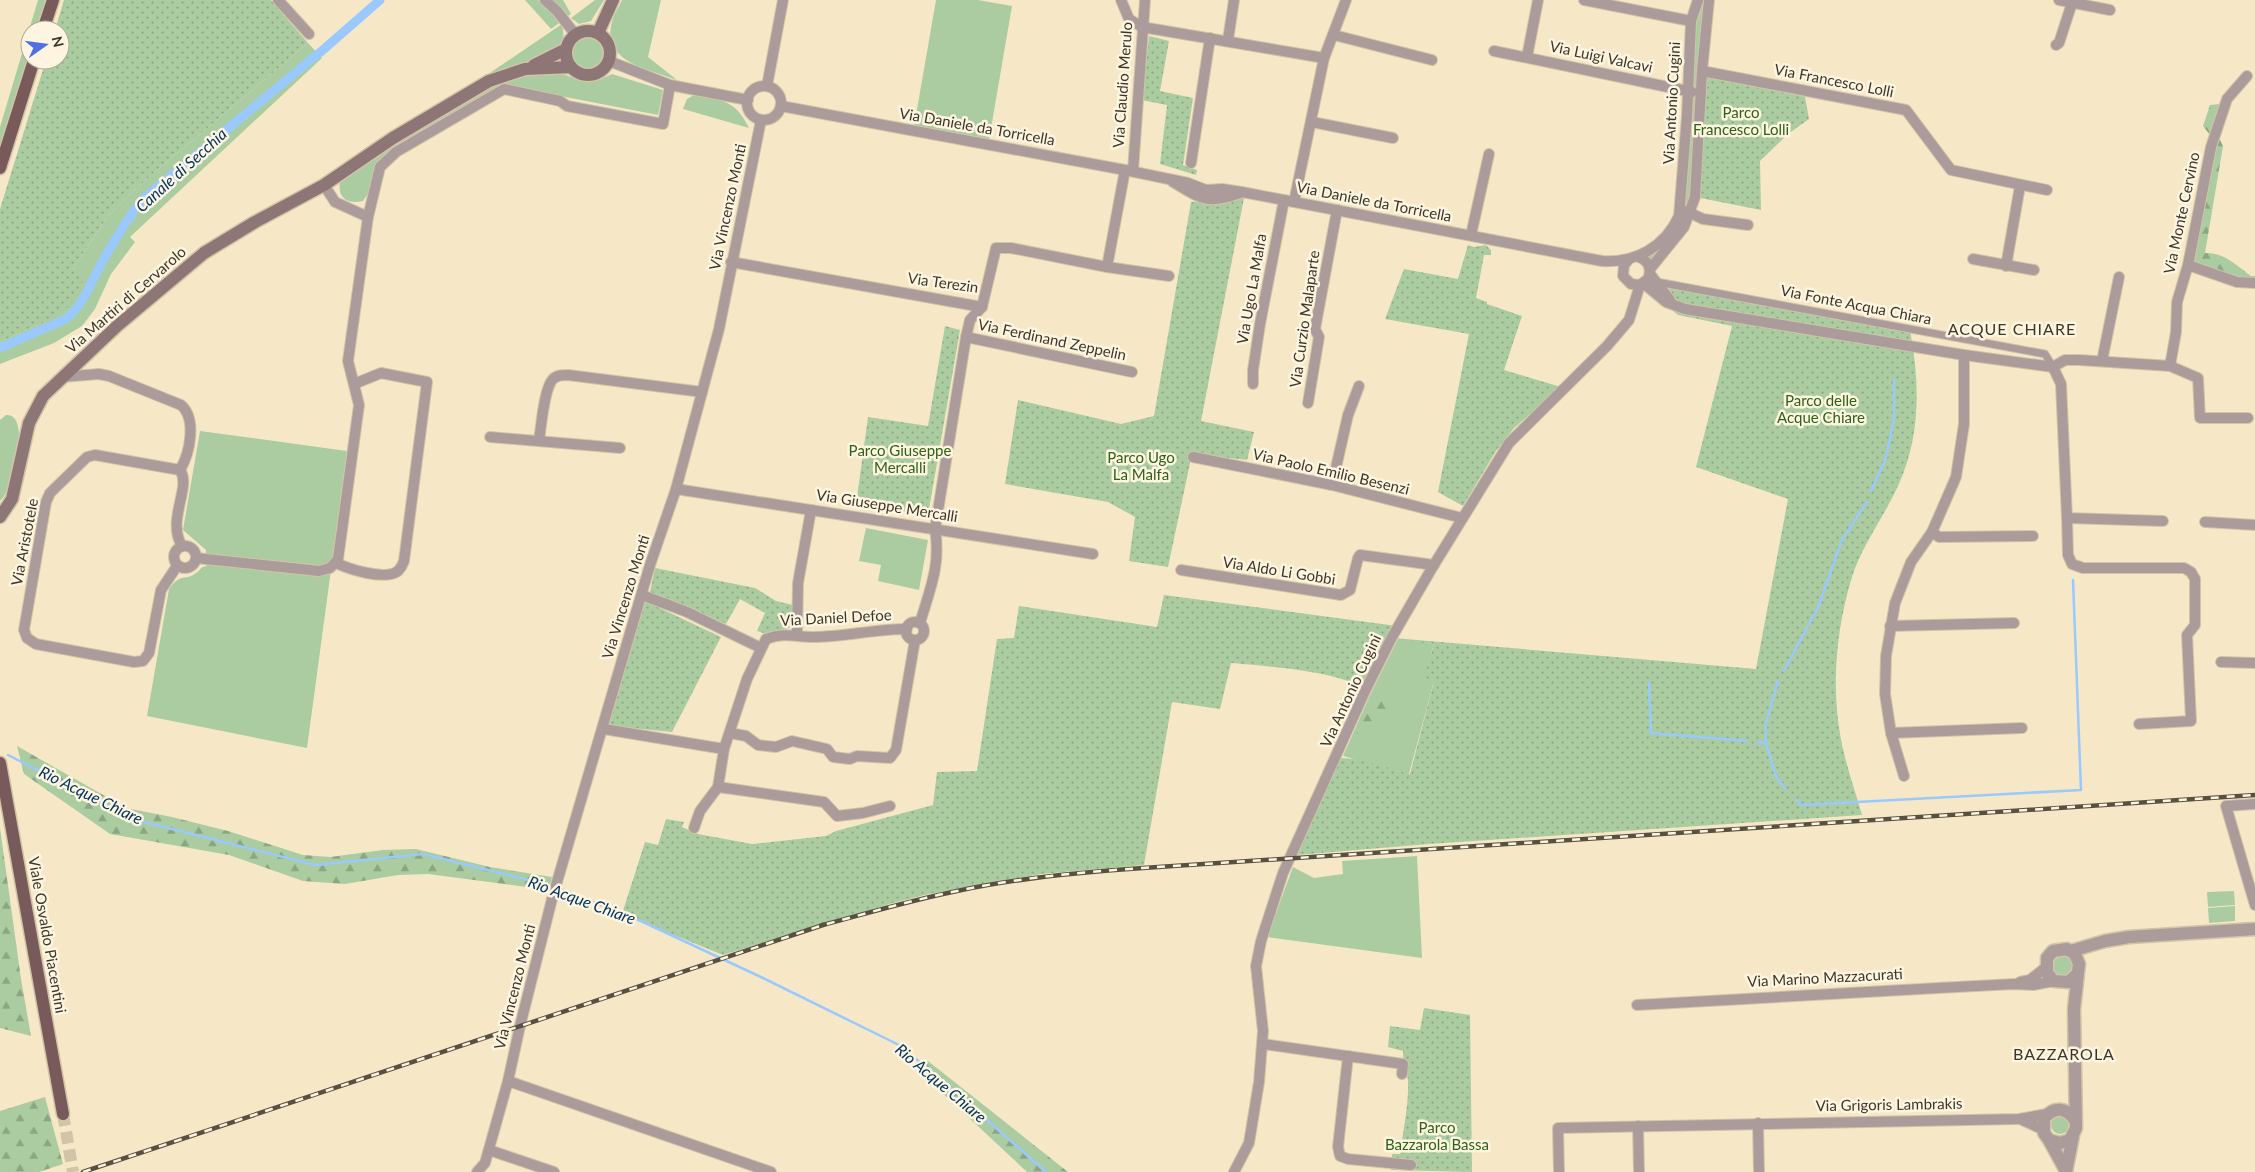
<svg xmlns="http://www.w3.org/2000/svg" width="2255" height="1172" viewBox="0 0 2255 1172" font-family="Lato,sans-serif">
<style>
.green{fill:#abcca1}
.forest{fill:url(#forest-firs)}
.park{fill:url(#park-dots)}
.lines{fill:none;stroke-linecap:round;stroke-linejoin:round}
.stream{stroke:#99c9fe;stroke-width:2.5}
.canal{stroke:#99c9fe;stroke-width:9}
.primary-tunnel{stroke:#d1c4a7;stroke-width:12;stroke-dasharray:12 6;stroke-linecap:butt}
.pedestrian-casing{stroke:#d1c4a7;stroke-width:9}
.minor-casing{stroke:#d1c4a7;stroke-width:12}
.tertiary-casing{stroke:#d1c4a7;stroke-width:15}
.secondary-casing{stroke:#d1c4a7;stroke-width:15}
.primary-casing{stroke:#d1c4a7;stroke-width:15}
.pedestrian{stroke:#ac9b9b;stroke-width:7}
.minor{stroke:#ac9b9b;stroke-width:10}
.tertiary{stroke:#ac9b9b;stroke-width:12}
.secondary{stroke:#8e7576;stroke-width:12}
.primary{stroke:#785a5b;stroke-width:12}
.rail-casing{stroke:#585141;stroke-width:4.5}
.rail{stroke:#fef5e1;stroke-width:2.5;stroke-dasharray:8;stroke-linecap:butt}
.labels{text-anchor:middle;stroke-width:5;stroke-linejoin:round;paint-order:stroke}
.street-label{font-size:15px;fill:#3c3629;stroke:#fef5e1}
.park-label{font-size:15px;fill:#2d6217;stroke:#fef5e1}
.water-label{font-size:16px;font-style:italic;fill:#013564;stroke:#fef5e1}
.neighbourhood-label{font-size:16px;letter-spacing:1px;fill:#3c3629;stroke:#fef5e1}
</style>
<defs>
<pattern id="forest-firs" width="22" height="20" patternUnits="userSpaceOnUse" patternTransform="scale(1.25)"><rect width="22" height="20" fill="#abcca1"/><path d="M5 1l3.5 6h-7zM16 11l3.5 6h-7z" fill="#8ca683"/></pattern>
<pattern id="park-dots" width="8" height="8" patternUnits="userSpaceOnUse" patternTransform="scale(1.25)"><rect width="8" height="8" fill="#abcca1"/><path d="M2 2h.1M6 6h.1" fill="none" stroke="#8ca683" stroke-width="1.8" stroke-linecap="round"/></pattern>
</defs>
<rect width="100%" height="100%" fill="#f6e8c6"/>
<g class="green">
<polygon points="38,0 47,0 37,30 30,30 30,52 0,148 0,127"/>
<polygon points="525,0 563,0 571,14 551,29"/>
<polygon points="595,0 604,0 591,21 579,24 571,18"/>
<path d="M622,0H661L648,57L677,80C651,70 600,62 612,22C614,14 619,7 622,0Z"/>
<polygon points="936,0 978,0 1012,6 989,140 914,127"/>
<polygon points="1698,0 1709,0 1695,197 1650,269 1643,259 1673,229"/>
<path d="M562,24C563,29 564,35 563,39C555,62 504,71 484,77Z"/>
<circle cx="588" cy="53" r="16"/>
<polygon points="308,43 322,58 130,237 135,242 111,274 95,309 82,326 54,343 0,364 0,342 40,324 72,270 108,216 135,189"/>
<path d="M548,73L565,75L583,81L599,80L612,74L663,90L658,115L509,86L496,89L379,160L370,191L363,201C348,205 337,198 340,182L390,148L481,92L514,78Z"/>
<path d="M694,95C723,101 735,99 749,128L683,109L687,99Z"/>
<path d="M6,415C32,413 13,490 0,501V420Z"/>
<path d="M200,431L347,451L307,748L147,716L169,589C182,571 185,582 196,573C201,570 200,567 206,566V550L183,530Z"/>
<polygon points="866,528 928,540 919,590 878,581 881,565 859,561"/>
<polygon points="1398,639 1434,644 1431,653 1434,681 1409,774 1343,756 1371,693"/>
<polygon points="1417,856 1422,958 1267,937 1293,867 1314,878 1343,874 1342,861"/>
<polygon points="2234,891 2235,905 2208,907 2207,892"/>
<polygon points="2235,906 2235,921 2209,923 2208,908"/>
<circle cx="2063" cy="966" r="10"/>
<circle cx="2060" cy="1125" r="9"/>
</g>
<g class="forest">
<path d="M2220,104L2216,132L2223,146L2205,253C2223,252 2236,265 2251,276H2255V283L2188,265L2214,140L2203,126L2210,105Z"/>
<polygon points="1380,696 1396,708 1389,725 1380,721 1354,740 1372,701"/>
<polygon points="17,746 126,808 172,817 228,831 303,855 330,857 383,850 416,849 490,867 552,877 549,890 428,874 398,875 345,884 303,881 229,855 110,834 24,774"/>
<polygon points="0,828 21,979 31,1036 0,1028"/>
<polygon points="928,1061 1068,1172 1027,1172 921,1073 920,1062"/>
<polygon points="45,1097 63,1164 39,1172 0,1172 0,1111"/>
</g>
<g class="park">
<polygon points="64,0 271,0 308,43 135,189 108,216 72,270 84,279 70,306 40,324 0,342 0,209 46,60 60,60 60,30 55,30"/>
<polygon points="1149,36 1169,41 1160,91 1193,98 1183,165 1197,170 1196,175 1160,164 1167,105 1141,100"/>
<polygon points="1702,71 1804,91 1809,119 1788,134 1760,161 1761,210 1695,197"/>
<polygon points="1244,198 1201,421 1254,432 1247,460 1192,454 1168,567 1129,561 1135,517 1108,502 1005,484 1018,400 1121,424 1154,416 1191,202"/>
<polygon points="1468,245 1474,247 1486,245 1491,250 1491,255 1484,255 1476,298 1487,302 1487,304 1522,316 1504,370 1561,387 1514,428 1496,451 1463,506 1438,492 1469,334 1385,319 1404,269 1458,279"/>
<path d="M1648,279L1910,330C1920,383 1921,436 1898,486C1884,517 1862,545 1852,577C1835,632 1830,696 1844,753C1849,774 1856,794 1862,815L1429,844L1297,855L1340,758L1358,759L1410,774L1434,681L1424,677L1434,644L1405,641L1394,638L1756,669L1788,499L1696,467L1732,326L1678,315L1651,294Z"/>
<polygon points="945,326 960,330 928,515 856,505 868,417 928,426"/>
<polygon points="655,568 755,588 776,601 793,605 791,627 769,635 757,631 765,613 740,599 726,624 650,592"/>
<path d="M1164,595L1397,626L1366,689C1337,671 1266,666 1231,663L1220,709L1172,702L1144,865L1041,874L929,894L893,903L723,955L622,914L645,842L658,845L666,819L684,822L682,827L698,834L752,844L826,836L836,831L933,805L937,772L977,771L997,639L1014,638L1019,606L1157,627Z"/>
<polygon points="647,602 721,637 672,732 611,726 609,722 643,604"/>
<path d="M1424,1008L1470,1015L1472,1172L1391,1170L1392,1154H1400C1403,1131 1411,1095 1407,1073C1405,1063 1403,1062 1403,1051L1388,1047L1390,1026L1420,1030Z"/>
</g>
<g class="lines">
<g class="stream">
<polyline points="1871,491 1886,458 1894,418 1894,380"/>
<polyline points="1784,671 1819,605 1842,540 1867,502"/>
<polyline points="1649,682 1651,733 1747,741"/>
<polyline points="1758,742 1766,743 1776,776 1786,790"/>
<polyline points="1766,743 1766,723 1778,681"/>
<polyline points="8,755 136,820 315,865 423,854 553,886"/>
<polyline points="1796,799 1801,805 2081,790 2073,580"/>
<polyline points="558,888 643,922 763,978 899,1045 945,1083 1046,1172"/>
</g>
<path class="canal" d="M0,348L64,320C82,307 88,289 98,270C111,245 126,221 143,199L324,49L380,0"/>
<polyline class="primary-tunnel" points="63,1114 73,1172"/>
<defs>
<polyline id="pedestrian" points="1657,282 2045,354 2053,367"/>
<g id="minor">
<polyline points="278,0 309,34"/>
<polyline points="545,0 557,11 575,34"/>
<polyline points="1121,0 1129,19 1142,27 1324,58"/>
<polyline points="1584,0 1691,21"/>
<polyline points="2059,0 2110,10"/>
<polyline points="1334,35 1432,60"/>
<polyline points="1228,40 1234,0"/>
<polyline points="2056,45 2059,43 2073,0"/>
<polyline points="1494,51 1692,92"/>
<polyline points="1527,57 1538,0"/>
<polyline points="609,61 670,85 748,100"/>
<polyline points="1702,71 1906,110 1951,170 2047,190"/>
<circle cx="764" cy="103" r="17"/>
<polyline points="767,86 783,0"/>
<path d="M781,106L1125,170L1188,183L1206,190L1222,189L1242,192L1602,261C1636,263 1665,247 1679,216L1687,116L1691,21L1698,0"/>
<polyline points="1312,122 1393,138"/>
<polyline points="1191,163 1210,38"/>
<polyline points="1133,171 1145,0"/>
<path d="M1173,182C1202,199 1206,205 1240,193"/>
<polyline points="324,185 335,202 368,217 380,167 396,152 504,89 560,101 567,106 663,124 670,85"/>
<polyline points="1294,202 1324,58 1346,0"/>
<polyline points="1686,211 1703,219 1748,225"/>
<polyline points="1471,235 1489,154"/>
<path d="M1629,259L1624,265L1623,276L1631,284L1640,285L1648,279C1652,269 1649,261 1639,257"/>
<polyline points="1973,259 2034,270"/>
<polyline points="731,262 982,307 996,248 1011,248 1107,267 1125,170"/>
<polyline points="2188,265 2237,282 2255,283"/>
<polyline points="2006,266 2020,186"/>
<polyline points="1107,267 1169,276"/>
<polyline points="1650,269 1684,227 1695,197 1702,71 1709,0"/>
<polyline points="1650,274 1670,300"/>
<polyline points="1643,283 1666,302 1685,309 1964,355 2053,367"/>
<polyline points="966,337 1132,372"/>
<polyline points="2102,361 2119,277"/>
<polyline points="2170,366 2176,332 2177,302 2188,265 2211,147 2227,99 2247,76"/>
<polyline points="2053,367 2061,384 2067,518 2163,521"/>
<polyline points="2053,367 2065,360 2079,360 2170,366 2198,378 2200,418 2248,418"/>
<path d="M62,377L99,374L109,376L181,405C197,419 190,453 180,470"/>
<polyline points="1253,384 1253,370 1260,324 1284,200"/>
<polyline points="1308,403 1319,337 1315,329 1337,210"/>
<polyline points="490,437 620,448"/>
<path d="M539,441C541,428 544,388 553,379C557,375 563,375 568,375L702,392"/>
<polyline points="1193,457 1332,485 1462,518"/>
<polyline points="1332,485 1348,415 1359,386"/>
<polyline points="676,489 1093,554"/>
<polyline points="2067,518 2068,555 2072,564 2083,568 2184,568 2191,572 2195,579 2195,625 2187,635 2191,721 2139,724"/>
<polyline points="2205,522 2255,525"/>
<polyline points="1932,532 1939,537 2033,536"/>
<circle cx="185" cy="557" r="11"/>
<polyline points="196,558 319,571 330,568 338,559 359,405 348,361 368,217"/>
<path d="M336,563C349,569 385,581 398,571C401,568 403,564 404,561L427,382L381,373L354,384"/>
<path d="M177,566L161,590L149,653L143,661L134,662L36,644L27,638L24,630L46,502L50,493L87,457L95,455L180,470C192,487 166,520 182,546"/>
<polyline points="1181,570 1341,595 1350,590 1358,558 1360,555 1434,565"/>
<polyline points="642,595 687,612 761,648"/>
<circle cx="915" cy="631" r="9"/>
<path d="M920,623C930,589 941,565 935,529L966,337L970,320L982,307"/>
<polyline points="1890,626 2014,623"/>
<polyline points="797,635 798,583 811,510"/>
<polyline points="2221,662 2255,663"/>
<polyline points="604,729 724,749 718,787 824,802 837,816 863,813 890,806"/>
<polyline points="730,733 746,736 758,745 776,747 792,741 827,749 833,757 850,759 857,756 890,758 896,750 915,640"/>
<polyline points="1891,733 2022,728"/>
<path d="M724,749L747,679L766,639C785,632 795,637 813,637C844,637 875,629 907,629"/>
<polyline points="1904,776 1891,733 1885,694 1886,656 1895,603 1911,562 1932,532 1956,477 1964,424 1964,355"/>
<polyline points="2255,804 2226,806 2255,905"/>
<polyline points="694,828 700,811 718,787"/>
<polyline points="2020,982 2030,980 2045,968"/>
<polyline points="1637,1005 1938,988 2014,984 2033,985 2054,981"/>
<polyline points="1263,1044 1403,1064 1402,1074"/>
<polyline points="1348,1056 1338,1147 1340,1156 1348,1159 1411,1165"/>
<polyline points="508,1081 771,1172"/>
<polyline points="2020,1119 2042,1129"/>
<polyline points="1758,1123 1759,1172"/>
<polyline points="1638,1126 1639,1172"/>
<polyline points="489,1150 554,1172"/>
<polyline points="477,1172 485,1163 508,1081 520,1026 552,899 650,565 676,489 719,329 761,120"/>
<polyline points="1234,1172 1249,1143 1259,1082 1263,1031 1256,966 1261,941 1283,873 1366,689 1392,637 1432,568 1509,443 1607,346 1629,320 1640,285"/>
<polyline points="1559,1172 1558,1128 2019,1119 2047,1114"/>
</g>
<g id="tertiary">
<polyline points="2071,951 2105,941 2129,937 2255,929"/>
<path d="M2075,1120C2066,1107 2053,1106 2044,1119V1133L2049,1140L2060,1143L2070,1140L2076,1128L2074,1009L2079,964L2075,954L2067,949L2053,951L2047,958V973L2054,981L2069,982L2077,974"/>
<polyline points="2049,1140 2066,1171"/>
<polyline points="2066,1172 2073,1136"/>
</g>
<g id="secondary">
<circle cx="588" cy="53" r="22"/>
<polyline points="598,33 613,0"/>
<polyline points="534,65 566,49"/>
<polyline points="0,517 12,499 29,423 43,396 117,326 204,253 255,222 324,185 393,138 489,81 525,69 571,67"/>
</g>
<g id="primary">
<polyline points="43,30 53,0"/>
<polyline points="0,168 34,60"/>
<polyline points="0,763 63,1114"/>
</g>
</defs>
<use href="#pedestrian" class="pedestrian-casing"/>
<use href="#minor" class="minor-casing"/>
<use href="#tertiary" class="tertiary-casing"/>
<use href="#secondary" class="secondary-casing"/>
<use href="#primary" class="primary-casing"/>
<use href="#pedestrian" class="pedestrian"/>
<use href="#minor" class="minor"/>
<use href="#tertiary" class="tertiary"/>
<use href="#secondary" class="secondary"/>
<use href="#primary" class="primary"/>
<defs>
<path id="rail" d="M83,1172L823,925C868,913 912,900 957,891C1018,878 1080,872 1143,868L2255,795"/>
</defs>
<use href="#rail" class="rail-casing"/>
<use href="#rail" class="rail"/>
</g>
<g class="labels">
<g class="street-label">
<text transform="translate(1601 57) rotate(12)" y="5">Via Luigi Valcavi</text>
<text transform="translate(1834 81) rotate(11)" y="5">Via Francesco Lolli</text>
<text transform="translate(1123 85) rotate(-86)" y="5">Via Claudio Merulo</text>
<text transform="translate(1672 103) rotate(-87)" y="5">Via Antonio Cugini</text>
<text transform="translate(977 127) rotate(10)" y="5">Via Daniele da Torricella</text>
<text transform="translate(1374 202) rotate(11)" y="5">Via Daniele da Torricella</text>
<text transform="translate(728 207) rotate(-78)" y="5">Via Vincenzo Monti</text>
<text transform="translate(2182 213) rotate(-78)" y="5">Via Monte Cervino</text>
<text transform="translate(943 283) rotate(8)" y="5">Via Terezin</text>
<text transform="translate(1252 289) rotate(-80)" y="5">Via Ugo La Malfa</text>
<text transform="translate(126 300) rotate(-41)" y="5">Via Martiri di Cervarolo</text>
<text transform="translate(1856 305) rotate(11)" y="5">Via Fonte Acqua Chiara</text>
<text transform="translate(1305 319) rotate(-82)" y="5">Via Curzio Malaparte</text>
<text transform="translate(1052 340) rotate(12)" y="5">Via Ferdinand Zeppelin</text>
<text transform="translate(1331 472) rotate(13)" y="5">Via Paolo Emilio Besenzi</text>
<text transform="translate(887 506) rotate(9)" y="5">Via Giuseppe Mercalli</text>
<text transform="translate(25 542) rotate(-79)" y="5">Via Aristotele</text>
<text transform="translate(1279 571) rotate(9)" y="5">Via Aldo Li Gobbi</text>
<text transform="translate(626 597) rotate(-73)" y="5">Via Vincenzo Monti</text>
<text transform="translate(836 618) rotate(-3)" y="5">Via Daniel Defoe</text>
<text transform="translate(1351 691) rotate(-65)" y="5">Via Antonio Cugini</text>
<text transform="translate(47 935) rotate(80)" y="5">Viale Osvaldo Piacentini</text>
<text transform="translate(1825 978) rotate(-3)" y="5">Via Marino Mazzacurati</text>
<text transform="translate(515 987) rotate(-76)" y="5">Via Vincenzo Monti</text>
<text transform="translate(1889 1105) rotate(-1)" y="5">Via Grigoris Lambrakis</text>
</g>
<g class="park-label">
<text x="1741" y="118">Parco<tspan x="1741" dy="17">Francesco Lolli</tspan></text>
<text x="1821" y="406">Parco delle<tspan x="1821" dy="17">Acque Chiare</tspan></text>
<text x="900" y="456">Parco Giuseppe<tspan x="900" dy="17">Mercalli</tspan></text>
<text x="1141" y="463">Parco Ugo<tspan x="1141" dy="17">La Malfa</tspan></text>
<text x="1437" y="1133">Parco<tspan x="1437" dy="17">Bazzarola Bassa</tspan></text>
</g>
<g class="water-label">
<text transform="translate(181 170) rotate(-42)" y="6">Canale di Secchia</text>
<text transform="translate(91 795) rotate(26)" y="6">Rio Acque Chiare</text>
<text transform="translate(582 900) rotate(20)" y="6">Rio Acque Chiare</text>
<text transform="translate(941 1083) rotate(40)" y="6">Rio Acque Chiare</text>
</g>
<g class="neighbourhood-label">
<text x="2012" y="335">ACQUE CHIARE</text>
<text x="2064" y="1060">BAZZAROLA</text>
</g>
</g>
<g transform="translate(45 45) rotate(76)"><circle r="24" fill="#fef5e1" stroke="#b0a997"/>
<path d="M0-4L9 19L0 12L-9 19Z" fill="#4f6fe3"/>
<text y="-8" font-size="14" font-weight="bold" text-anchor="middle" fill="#3c3629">N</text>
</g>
</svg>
